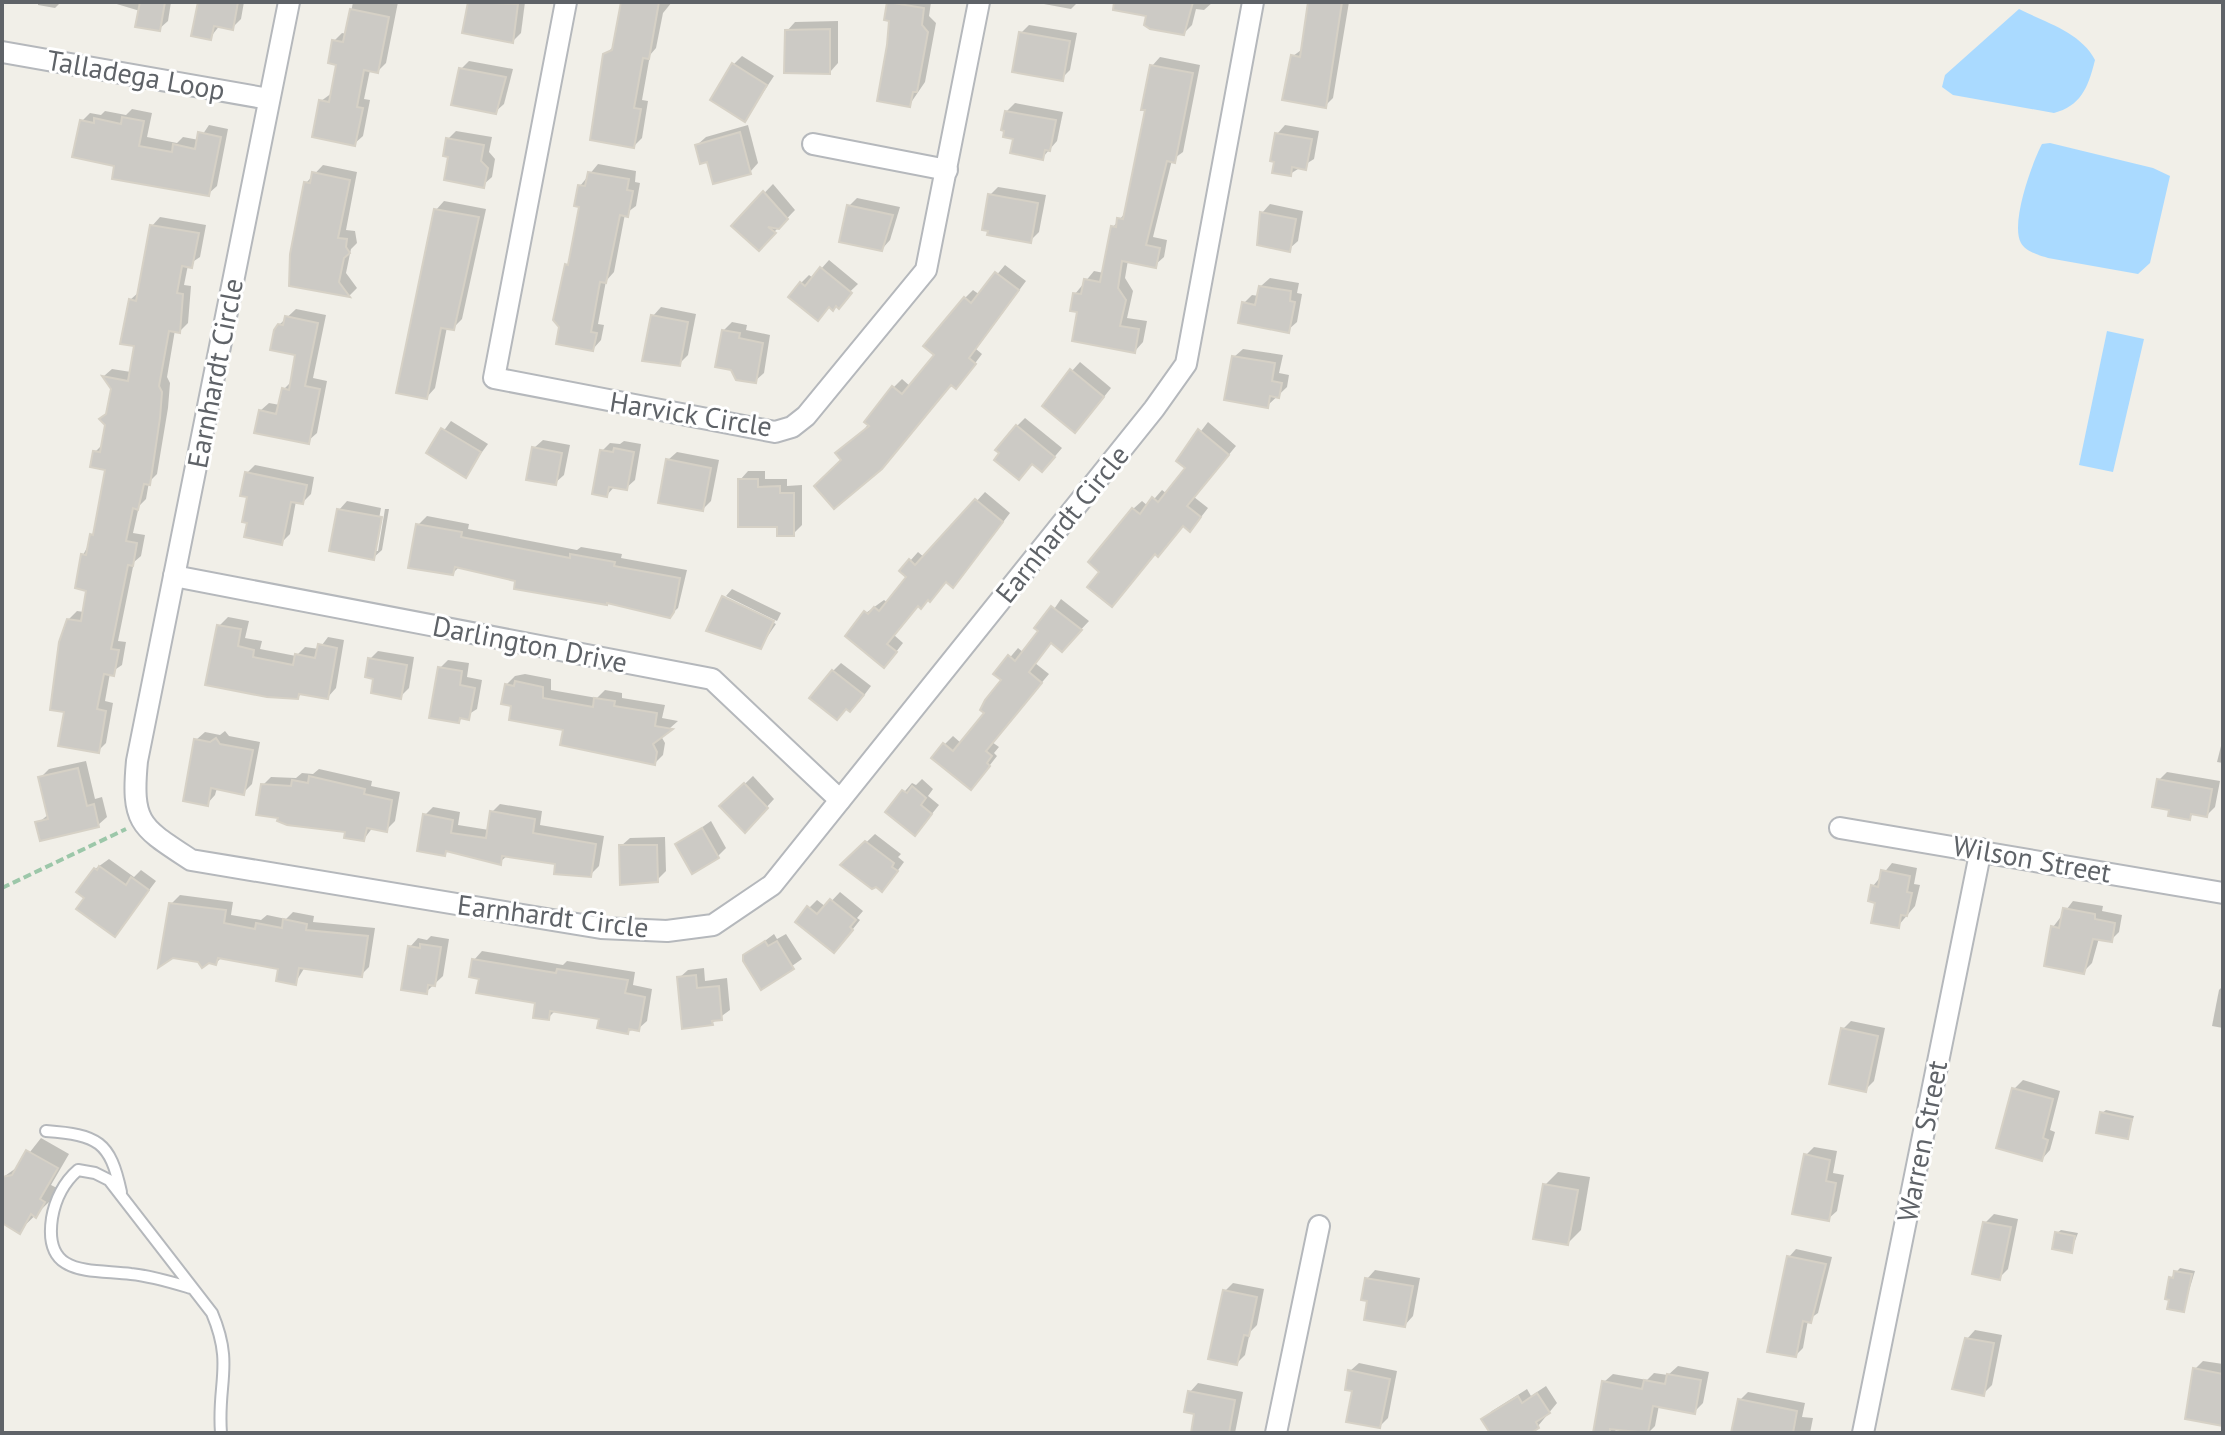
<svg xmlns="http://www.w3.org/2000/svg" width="2225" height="1435" viewBox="0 0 2225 1435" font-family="'PT Sans',sans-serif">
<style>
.water{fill:#aadaff}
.shadow{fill:#0003}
.building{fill:#cccac5;stroke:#d6d1c6;stroke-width:2}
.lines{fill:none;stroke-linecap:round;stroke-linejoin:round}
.service-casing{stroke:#b5b8bc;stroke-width:14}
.minor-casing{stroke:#b5b8bc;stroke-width:24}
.path{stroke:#9cc7a9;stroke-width:4;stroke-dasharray:8 4;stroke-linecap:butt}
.service{stroke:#fff;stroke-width:10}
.minor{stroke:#fff;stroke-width:20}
.labels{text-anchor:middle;stroke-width:6;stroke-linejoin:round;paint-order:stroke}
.street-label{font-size:28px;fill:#5f6368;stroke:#fff}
</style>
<rect width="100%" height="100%" fill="#f1efe8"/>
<g class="water">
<path d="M2019,9C2044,22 2081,32 2095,60C2088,89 2080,106 2054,113L1953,95L1942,87L1945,75Z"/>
<path d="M2050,143L2153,168L2170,176L2150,263L2138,274L2048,258C2039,255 2026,252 2021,243C2010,224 2032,163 2042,144Z"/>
<polygon points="2107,331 2144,339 2113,472 2079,465"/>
</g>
<g class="shadow">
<polygon points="38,2 70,2 61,2 55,8 38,5"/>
<polygon points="110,2 171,2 168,21 159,29 140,11"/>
<polygon points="200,2 244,2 241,19 233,27 220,25 210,38"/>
<polygon points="353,2 398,2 386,63 378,71 370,70 364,99 370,100 363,136 354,144 321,101 332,93 339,63 334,41 342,33 347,34"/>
<polygon points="470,2 525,2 521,33 513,41 465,32"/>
<polygon points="617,2 672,2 663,13 656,48 650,55 642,100 648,101 642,138 634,146 605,55 614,46 623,5"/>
<polygon points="889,2 931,2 929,16 936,23 925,82 910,104 891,19 886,18"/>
<polygon points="1033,2 1078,2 1071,9"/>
<polygon points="1142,2 1213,2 1204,10 1196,9 1192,25 1184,33 1148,15"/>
<polygon points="1311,2 1349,2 1333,98 1325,106 1293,56 1304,48"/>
<polygon points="838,21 838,63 830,72 787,31 795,22"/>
<polygon points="1029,25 1077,33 1070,70 1062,78 1021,33"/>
<polygon points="742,56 774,76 745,120 733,65"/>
<polygon points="1160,57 1200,65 1183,152 1172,160 1153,237 1167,240 1164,257 1155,265 1128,260 1125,278 1133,291 1127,318 1147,321 1143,342 1135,351 1080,311 1075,294 1094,271 1104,273 1113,227 1127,211 1148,109 1152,66"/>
<polygon points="469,61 513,69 504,104 495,112 461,69"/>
<polygon points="1015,103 1063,112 1057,141 1043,157 1015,137 1006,112"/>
<polygon points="132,109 152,113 147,137 177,143 183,137 199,140 209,125 228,129 217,186 208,194 117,164 82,121 90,113 101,115 105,111 126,115"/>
<polygon points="748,125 758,163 750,172 697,145 706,137"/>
<polygon points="1285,125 1319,131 1314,159 1290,174 1277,134"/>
<polygon points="456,131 492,137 489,152 495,159 492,177 483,185 451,155 448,139"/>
<polygon points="598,164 636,171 635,182 640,183 636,206 625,214 614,272 606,281 598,324 604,325 601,340 593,349 567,265 571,260 581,206 580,186"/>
<polygon points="323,165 357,172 346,230 355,231 357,243 351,249 346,273 357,288 350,295 291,284 306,183"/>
<polygon points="773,184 795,210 759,248 734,225"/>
<polygon points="998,187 1046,195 1039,232 1030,241 990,195"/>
<polygon points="857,198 900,207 890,240 882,249 849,206"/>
<polygon points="444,201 486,209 462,319 453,328 447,327 435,388 427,397 436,210"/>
<polygon points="1270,204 1303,211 1298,241 1289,249 1262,213"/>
<polygon points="160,217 206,225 200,257 188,265 184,285 191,286 188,323 180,331 175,330 167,377 170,383 168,408 157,474 149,482 146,499 139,506 133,533 145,535 141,556 134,562 118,641 126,642 122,665 110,673 105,701 113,703 106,743 98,751 66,711 68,620 77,611 84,612 88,589 83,555 96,531 108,469 95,452 104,443 113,389 104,376 112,369 131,372 136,344 130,300 139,292 152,226"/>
<polygon points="829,260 858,284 833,308 801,283 809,275 813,278"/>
<polygon points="1005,265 1026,281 976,349 982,354 964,378 843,460 894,387 902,379 911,387 937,354 965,298 973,290 980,295"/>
<polygon points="1270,278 1299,283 1297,293 1302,294 1297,322 1288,330 1244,303 1252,295 1259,296 1261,286"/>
<polygon points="661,307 696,314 688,355 679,364 653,316"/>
<polygon points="296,309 326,315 313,378 327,381 317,433 308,441 260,411 269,403 280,405 284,389 292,381 297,354 279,325"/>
<polygon points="732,322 747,325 746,330 770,335 764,373 755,381 723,331"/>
<polygon points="1243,349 1283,355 1279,373 1289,375 1287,387 1267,406 1234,357"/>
<polygon points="1080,362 1111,388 1084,422 1072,371"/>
<polygon points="1025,418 1062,448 1051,461 1017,426"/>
<polygon points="451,421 488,444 465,475 428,452"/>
<polygon points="1208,422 1236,446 1194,497 1208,508 1198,521 1184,524 1155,552 1102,571 1133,509 1142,501 1148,506 1162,490 1167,494 1188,468 1179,460"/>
<polygon points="543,440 570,445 564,475 555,483 534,448"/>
<polygon points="624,441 641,444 635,480 626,488 615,486 607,495 602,451 610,443 620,444"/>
<polygon points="677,452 719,460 711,501 703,509 668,460"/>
<polygon points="255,465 314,477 311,494 303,502 296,501 290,534 281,543 249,495 247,473"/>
<polygon points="748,471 765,471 765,479 787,479 787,486 802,485 802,525 793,534 779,525 740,480"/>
<polygon points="985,492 1010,513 961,577 947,580 919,604 894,635 903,643 892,657 866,613 884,600 888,603 909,577 910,561 918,552 925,558"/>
<polygon points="347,501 381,508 373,551 378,551 385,509 389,509 382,550 373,558 339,510"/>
<polygon points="427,516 469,524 468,529 577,550 581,547 622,554 621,558 687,570 678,608 669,616 460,566 453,573 418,525"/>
<polygon points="732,589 781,613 777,621 726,596"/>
<polygon points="724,597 776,624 761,646 708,629"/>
<polygon points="1061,599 1089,621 1062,650 1052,641 1035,663 1049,674 992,742 999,747 994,753 997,756 979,779 945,744 953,736 962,744 987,713 1003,680 996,674 1018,648 1024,653"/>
<polygon points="228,617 249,621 245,638 262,641 260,649 296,656 305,647 319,649 328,637 344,640 336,688 328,697 303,692 298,697 267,695 219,626"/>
<polygon points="378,651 414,657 409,688 400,697 376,677 370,659"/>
<polygon points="448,660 469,663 467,677 482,680 477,709 458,721 440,668"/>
<polygon points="841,663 871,686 859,702 833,671"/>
<polygon points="525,674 551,679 551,690 597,698 605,690 622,693 622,698 665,705 662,718 678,721 661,736 665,743 663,755 655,763 514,704 506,685 515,676"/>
<polygon points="225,731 229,736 260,742 252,784 244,792 217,788 215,795 207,804 196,740 205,732 220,735"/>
<polygon points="2223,738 2223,763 2217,762"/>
<polygon points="86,761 95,799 102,797 107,817 98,825 38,823 49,814 40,778 49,769"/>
<polygon points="319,769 372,781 371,786 400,792 395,821 386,830 373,827 364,839 263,785 271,777 296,778 302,773 313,774"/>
<polygon points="2167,772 2220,781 2215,807 2207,815 2194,813 2189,818 2159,780"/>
<polygon points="753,776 774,799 753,822 722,806"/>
<polygon points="922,779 933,789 928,796 939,805 923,825 887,812 912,783 916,785"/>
<polygon points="500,804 542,811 540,825 604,836 599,866 590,875 558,863 508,855 500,862 448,850 444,854 425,815 433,807 460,812 458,825 489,830 492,812"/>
<polygon points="711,821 726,848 718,856 678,844"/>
<polygon points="875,834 901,854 898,857 904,862 890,881 843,865"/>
<polygon points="665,837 666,871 657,880 621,846 630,838"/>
<polygon points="109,859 134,877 141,870 156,881 115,935 86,897 95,869"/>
<polygon points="1892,863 1917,868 1914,884 1920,885 1915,906 1898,926 1873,886"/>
<polygon points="840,892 863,911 857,918 860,920 842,943 809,908 817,900 826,907"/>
<polygon points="180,895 233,902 231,915 261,920 267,915 286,919 293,912 314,916 313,922 375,928 369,967 361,975 305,967 295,983 280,968 222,957 216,963 171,904"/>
<polygon points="2073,901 2103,906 2102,911 2122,915 2119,932 2111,940 2099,938 2092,963 2083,972 2053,927"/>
<polygon points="774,934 777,939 786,934 802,959 762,987 745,956"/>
<polygon points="431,936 449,939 443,976 426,992 410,947 418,938 427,940"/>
<polygon points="482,951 563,965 567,961 635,972 633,985 652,989 647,1021 638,1029 628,1031 601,1017 556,1010 548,1018 538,1002 481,977 474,960"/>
<polygon points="704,968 705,981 727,978 730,1010 712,1023 679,978 688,970"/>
<polygon points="2223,986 2223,1028 2212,1026 2219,990"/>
<polygon points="1851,1021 1885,1028 1874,1081 1866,1089 1843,1029"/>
<polygon points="2023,1080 2060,1091 2050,1130 2055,1132 2050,1150 2042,1159 2014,1089"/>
<polygon points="2106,1110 2134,1116 2127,1137 2102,1113"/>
<polygon points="41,1138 69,1154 51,1185 57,1188 49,1202 19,1231 2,1221 2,1178 19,1166"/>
<polygon points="1814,1147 1837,1151 1833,1173 1844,1175 1837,1211 1828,1219 1806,1155"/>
<polygon points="1558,1172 1590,1177 1581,1230 1568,1243 1545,1185"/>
<polygon points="1994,1214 2018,1219 2008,1269 1999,1278 1985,1223"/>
<polygon points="2061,1230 2078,1233 2071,1251 2057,1233"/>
<polygon points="1796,1249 1832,1257 1818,1313 1808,1320 1803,1348 1796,1355 1789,1257"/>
<polygon points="2180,1268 2195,1271 2183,1310 2171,1278"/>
<polygon points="1375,1270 1420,1278 1413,1316 1405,1325 1369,1300 1367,1279"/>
<polygon points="1233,1283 1264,1289 1257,1325 1250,1332 1245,1355 1237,1363 1225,1291"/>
<polygon points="1975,1330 2002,1335 1992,1385 1984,1393 1967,1339"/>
<polygon points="2203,1361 2223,1364 2223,1424 2195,1369"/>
<polygon points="1359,1363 1397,1371 1388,1418 1380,1426 1354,1389 1350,1371"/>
<polygon points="1678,1366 1709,1372 1703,1403 1694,1412 1659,1405 1655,1426 1648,1433 1617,1429 1613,1433 1595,1433 1604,1382 1613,1374 1647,1380 1654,1373 1668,1375"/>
<polygon points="1198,1383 1243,1392 1235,1433 1193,1433 1197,1412 1190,1392"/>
<polygon points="1546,1386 1557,1403 1538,1426 1527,1433 1493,1433 1484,1419 1492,1411 1527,1389 1531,1396"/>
<polygon points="1748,1392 1805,1403 1802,1417 1813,1418 1810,1433 1734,1433 1740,1400"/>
</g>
<g class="building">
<polygon points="140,2 165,2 160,31 135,27"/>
<polygon points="198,2 238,2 233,30 214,26 211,40 191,36"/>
<polygon points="468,2 518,4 513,43 462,33"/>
<polygon points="621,2 659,2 649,59 643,58 634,108 641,109 634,148 590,140 603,54 612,50"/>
<polygon points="887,2 924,8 922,25 928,32 917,92 913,92 910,107 877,101 887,45 889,21 884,20"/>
<polygon points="1114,2 1193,2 1184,35 1150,29 1144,25 1146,16 1113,10"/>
<polygon points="1308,2 1342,2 1326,108 1282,100 1291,55 1300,57"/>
<polygon points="350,9 389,17 378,73 364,70 357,107 363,108 355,146 312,137 319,100 329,102 336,65 328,63 332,40 343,42"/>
<polygon points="830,29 830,74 784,73 785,30"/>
<polygon points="1019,32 1070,41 1063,81 1012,72"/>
<polygon points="732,63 767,85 745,122 710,100"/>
<polygon points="1150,65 1193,73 1175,163 1167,161 1146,245 1160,248 1156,268 1122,261 1118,288 1126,300 1120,326 1139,329 1135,353 1072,341 1077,312 1070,311 1073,293 1081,294 1084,279 1100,282 1111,226 1116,227 1117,218 1123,219 1145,110 1141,110"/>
<polygon points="459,68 506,77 496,114 451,105"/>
<polygon points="1005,111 1056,120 1050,151 1045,150 1043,160 1010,153 1013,139 1003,137 1004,131 1001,130"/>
<polygon points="122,117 144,121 139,146 172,152 173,144 195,149 198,132 221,137 209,196 112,179 114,166 72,157 80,120 94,123 94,118 121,124"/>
<polygon points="740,132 751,174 713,184 707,162 700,164 695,145"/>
<polygon points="1275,133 1312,139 1306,170 1292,167 1291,176 1272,173 1274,162 1270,161"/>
<polygon points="446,138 484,145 481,161 488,168 484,188 444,180 448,157 443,156"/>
<polygon points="312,172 350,180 338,238 347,239 346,247 350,253 344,258 339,282 350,297 289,286 290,254 304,182 310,183"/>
<polygon points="588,172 629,179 627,190 633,191 628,217 620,215 606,283 600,282 591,332 597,333 593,351 556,344 559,327 553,320 565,264 568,265 579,207 574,206 578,185 585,186"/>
<polygon points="763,191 788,219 779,229 768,227 776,233 759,251 731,226"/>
<polygon points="988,194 1038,203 1031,243 987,235 988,231 982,230"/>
<polygon points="847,205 893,215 882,251 839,242"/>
<polygon points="434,209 479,217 454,330 441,328 427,399 396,393"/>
<polygon points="1260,212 1296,219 1290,252 1257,245"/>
<polygon points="150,225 199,233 192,268 182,266 177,293 183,294 180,333 169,331 159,386 162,392 160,418 150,485 144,484 138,510 133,508 126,541 137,543 133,566 128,565 111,649 119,650 114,676 104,674 97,709 106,711 99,753 58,746 64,712 50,710 59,642 67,619 81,621 86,591 75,588 81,554 86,555 90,534 93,535 105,470 90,467 93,451 100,452 105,425 99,419 106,414 111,389 102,376 128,381 134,346 120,344 129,299 136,301"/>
<polygon points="820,267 852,293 839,309 836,306 833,311 829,307 818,321 788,297 800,282 805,286"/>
<polygon points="995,272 1019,290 969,358 976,364 956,389 951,385 882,469 834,509 814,486 841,460 835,453 869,426 864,422 892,386 902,394 934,355 923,346 964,297 971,303"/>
<polygon points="1259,286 1291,291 1290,301 1295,302 1289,333 1238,323 1242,302 1255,305"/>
<polygon points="651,315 688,322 680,366 642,361"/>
<polygon points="285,316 318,323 305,386 320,389 309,444 254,433 259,410 276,414 282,388 289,390 295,355 270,350 274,330 278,324 283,325"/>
<polygon points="722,330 740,333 739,338 763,343 756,383 736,380 731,370 715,367"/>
<polygon points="1232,356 1275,363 1272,381 1282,383 1279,398 1270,396 1268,408 1224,400"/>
<polygon points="1070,369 1104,397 1075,433 1042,406"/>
<polygon points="1016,425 1055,457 1042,472 1032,464 1019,480 994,460 999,453 995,450"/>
<polygon points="441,428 481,452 466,478 426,453"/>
<polygon points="1198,429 1229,455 1187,506 1201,517 1190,532 1183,526 1158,557 1155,554 1112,607 1087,587 1099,572 1088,562 1132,508 1140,514 1152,497 1158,502 1185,468 1176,461"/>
<polygon points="532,447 562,453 556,485 526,480"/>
<polygon points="614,448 634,452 627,490 609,487 607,497 592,494 600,450 613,452"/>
<polygon points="666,459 711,468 703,511 658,503"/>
<polygon points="245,472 307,485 303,504 291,502 282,545 244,537 247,523 242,522 247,497 240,496"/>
<polygon points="738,479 758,479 758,487 780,486 780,493 794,493 794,536 777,536 777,527 738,527"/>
<polygon points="975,499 1003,522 953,588 946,582 930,602 928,600 921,609 918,606 887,644 897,652 884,668 845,636 864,611 868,614 874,607 879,611 906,577 899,571 909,559 915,565"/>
<polygon points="337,509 382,517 374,560 329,551"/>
<polygon points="416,524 462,532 461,537 570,558 570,554 615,562 614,566 680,578 674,612 670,618 607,603 607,605 514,589 515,581 455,567 453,575 408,568"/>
<polygon points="722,596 774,621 761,649 706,631"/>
<polygon points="1051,606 1082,630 1062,652 1051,643 1029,672 1042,683 986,751 992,756 987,763 990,766 971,790 931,758 943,743 953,751 984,713 980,710 985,700 1001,680 993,674 1008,655 1015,661 1038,631 1034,628"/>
<polygon points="217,625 241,629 238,646 254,650 253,657 293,665 295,654 315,658 318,644 337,648 328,699 299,694 298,699 267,697 205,685"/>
<polygon points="368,658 407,665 401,699 371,693 373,679 365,677"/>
<polygon points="438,667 462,671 460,685 475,688 469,720 460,718 459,723 429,718"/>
<polygon points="832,670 864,695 850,712 846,709 837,720 809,698"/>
<polygon points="515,681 543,687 543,698 593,707 594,698 615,701 614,706 657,713 655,726 673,729 653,744 657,752 655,765 560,745 563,730 509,720 511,706 501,704 505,684 514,686"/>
<polygon points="216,738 220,744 253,750 244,795 211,788 208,806 183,801 194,739 210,742"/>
<polygon points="78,768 87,806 94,804 99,827 40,841 35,822 48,819 38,777"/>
<polygon points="309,776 365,789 364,794 392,800 387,832 367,828 364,841 344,838 345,832 287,825 277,821 278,818 256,815 261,784 291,786 292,780 308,783"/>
<polygon points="2157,779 2212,789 2207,817 2191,814 2190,820 2168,816 2169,810 2152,807"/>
<polygon points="744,783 768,808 745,833 719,806"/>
<polygon points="912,786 926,798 921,805 932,814 915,836 885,812 902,790 907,793"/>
<polygon points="490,811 535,819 533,833 596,844 591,877 554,874 555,864 502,856 501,865 446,851 445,856 417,851 423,814 453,820 451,833 486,838"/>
<polygon points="702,828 719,858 692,874 675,844"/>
<polygon points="865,841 894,863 892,867 898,871 882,892 876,887 872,889 840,865"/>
<polygon points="619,845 657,845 658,882 620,885"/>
<polygon points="99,866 126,885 131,877 149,890 115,937 76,909 84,898 76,892 94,868 97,870"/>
<polygon points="1881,870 1910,876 1907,892 1912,893 1907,916 1901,915 1899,928 1871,923 1875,903 1868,901 1871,885 1878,887"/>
<polygon points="830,899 856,920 850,927 853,930 834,953 795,922 807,906 817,914"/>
<polygon points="169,903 226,910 224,923 255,929 256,923 282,928 283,919 307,924 306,930 368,936 362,977 299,968 296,985 276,981 278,969 218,958 216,965 209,963 202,968 198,962 173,958 158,968"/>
<polygon points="2063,908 2095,914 2095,919 2115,923 2112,942 2093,939 2084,974 2044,966 2051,926 2059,928"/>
<polygon points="765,941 768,946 777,941 794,969 761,990 743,961 743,955"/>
<polygon points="420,944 441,947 435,986 428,985 427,994 401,990 408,946 420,948"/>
<polygon points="472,959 556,973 557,969 628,980 625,993 645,997 639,1031 629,1029 628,1034 597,1028 599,1019 550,1011 549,1020 533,1018 535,1003 476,993 479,979 469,977"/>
<polygon points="696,975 697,988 719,986 722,1020 712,1021 713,1025 682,1029 677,977"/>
<polygon points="1841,1028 1878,1036 1866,1092 1829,1084"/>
<polygon points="2012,1088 2053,1099 2043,1138 2048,1140 2042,1161 1996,1148"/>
<polygon points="2100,1112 2132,1119 2128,1139 2096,1133"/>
<polygon points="26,1150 58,1168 40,1199 45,1202 36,1218 31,1214 20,1234 2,1223 2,1177 12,1175"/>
<polygon points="1804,1154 1830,1160 1826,1181 1836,1183 1829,1221 1792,1214"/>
<polygon points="1543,1184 1578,1190 1568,1245 1533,1239"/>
<polygon points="1983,1222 2011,1227 2000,1280 1972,1274"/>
<polygon points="2055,1232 2075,1236 2072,1253 2052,1249"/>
<polygon points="1787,1256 1826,1264 1811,1323 1803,1321 1796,1357 1767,1352"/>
<polygon points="2174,1271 2192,1274 2184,1312 2167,1309 2169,1300 2165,1299 2169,1277 2173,1278"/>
<polygon points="1365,1278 1413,1286 1405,1327 1364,1320 1367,1301 1361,1300"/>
<polygon points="1223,1290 1257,1297 1249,1336 1244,1335 1237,1365 1208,1359"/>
<polygon points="1965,1338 1994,1343 1984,1396 1952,1389"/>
<polygon points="2193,1368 2223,1374 2223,1426 2185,1419"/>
<polygon points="1348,1370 1390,1379 1380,1428 1346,1422 1352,1391 1345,1390"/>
<polygon points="1667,1374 1701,1380 1695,1414 1653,1406 1648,1433 1610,1429 1610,1433 1593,1433 1602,1381 1642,1389 1644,1380 1665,1384"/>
<polygon points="1188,1391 1235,1400 1229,1433 1191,1433 1194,1414 1184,1412"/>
<polygon points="1537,1393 1550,1413 1536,1422 1539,1428 1531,1433 1490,1433 1481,1419 1518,1396 1522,1403"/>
<polygon points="1738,1399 1797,1411 1793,1433 1731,1433"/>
</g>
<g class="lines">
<defs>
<g id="service">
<path d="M46,1131C98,1135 110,1141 121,1192"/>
<path d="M191,1288C171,1282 152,1276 131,1274C89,1269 43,1277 52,1218C55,1200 64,1182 78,1170L95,1173L109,1180L212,1313C234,1365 217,1383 221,1433"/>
</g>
<g id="minor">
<path d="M289,2L137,761C131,824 141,827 191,860L601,928L667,931L713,925L772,885L1154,409L1186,364L1253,2"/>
<polyline points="566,2 494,378 775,432 792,427 806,416 926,270 979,2"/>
<polyline points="2,52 269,99"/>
<polyline points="813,144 947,170"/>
<polyline points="174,576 712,679 840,800"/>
<polyline points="1840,828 2223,893"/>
<polyline points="1276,1433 1319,1226"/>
<polyline points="1863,1433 1981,849"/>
</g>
</defs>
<use href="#service" class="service-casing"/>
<use href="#minor" class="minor-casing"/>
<polyline class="path" points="2,888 126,829"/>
<use href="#service" class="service"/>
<use href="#minor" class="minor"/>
</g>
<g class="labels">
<g class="street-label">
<text transform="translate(136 75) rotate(10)" y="10">Talladega Loop</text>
<text transform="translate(215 373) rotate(-79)" y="10">Earnhardt Circle</text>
<text transform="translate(691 414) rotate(9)" y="10">Harvick Circle</text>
<text transform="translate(1062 524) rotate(-51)" y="10">Earnhardt Circle</text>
<text transform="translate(530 644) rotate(11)" y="10">Darlington Drive</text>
<text transform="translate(2032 859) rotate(10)" y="10">Wilson Street</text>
<text transform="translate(553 916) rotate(7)" y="10">Earnhardt Circle</text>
<text transform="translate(1922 1141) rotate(-79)" y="10">Warren Street</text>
</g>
</g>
<rect width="2225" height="1435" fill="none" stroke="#5f6368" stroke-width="8"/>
</svg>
